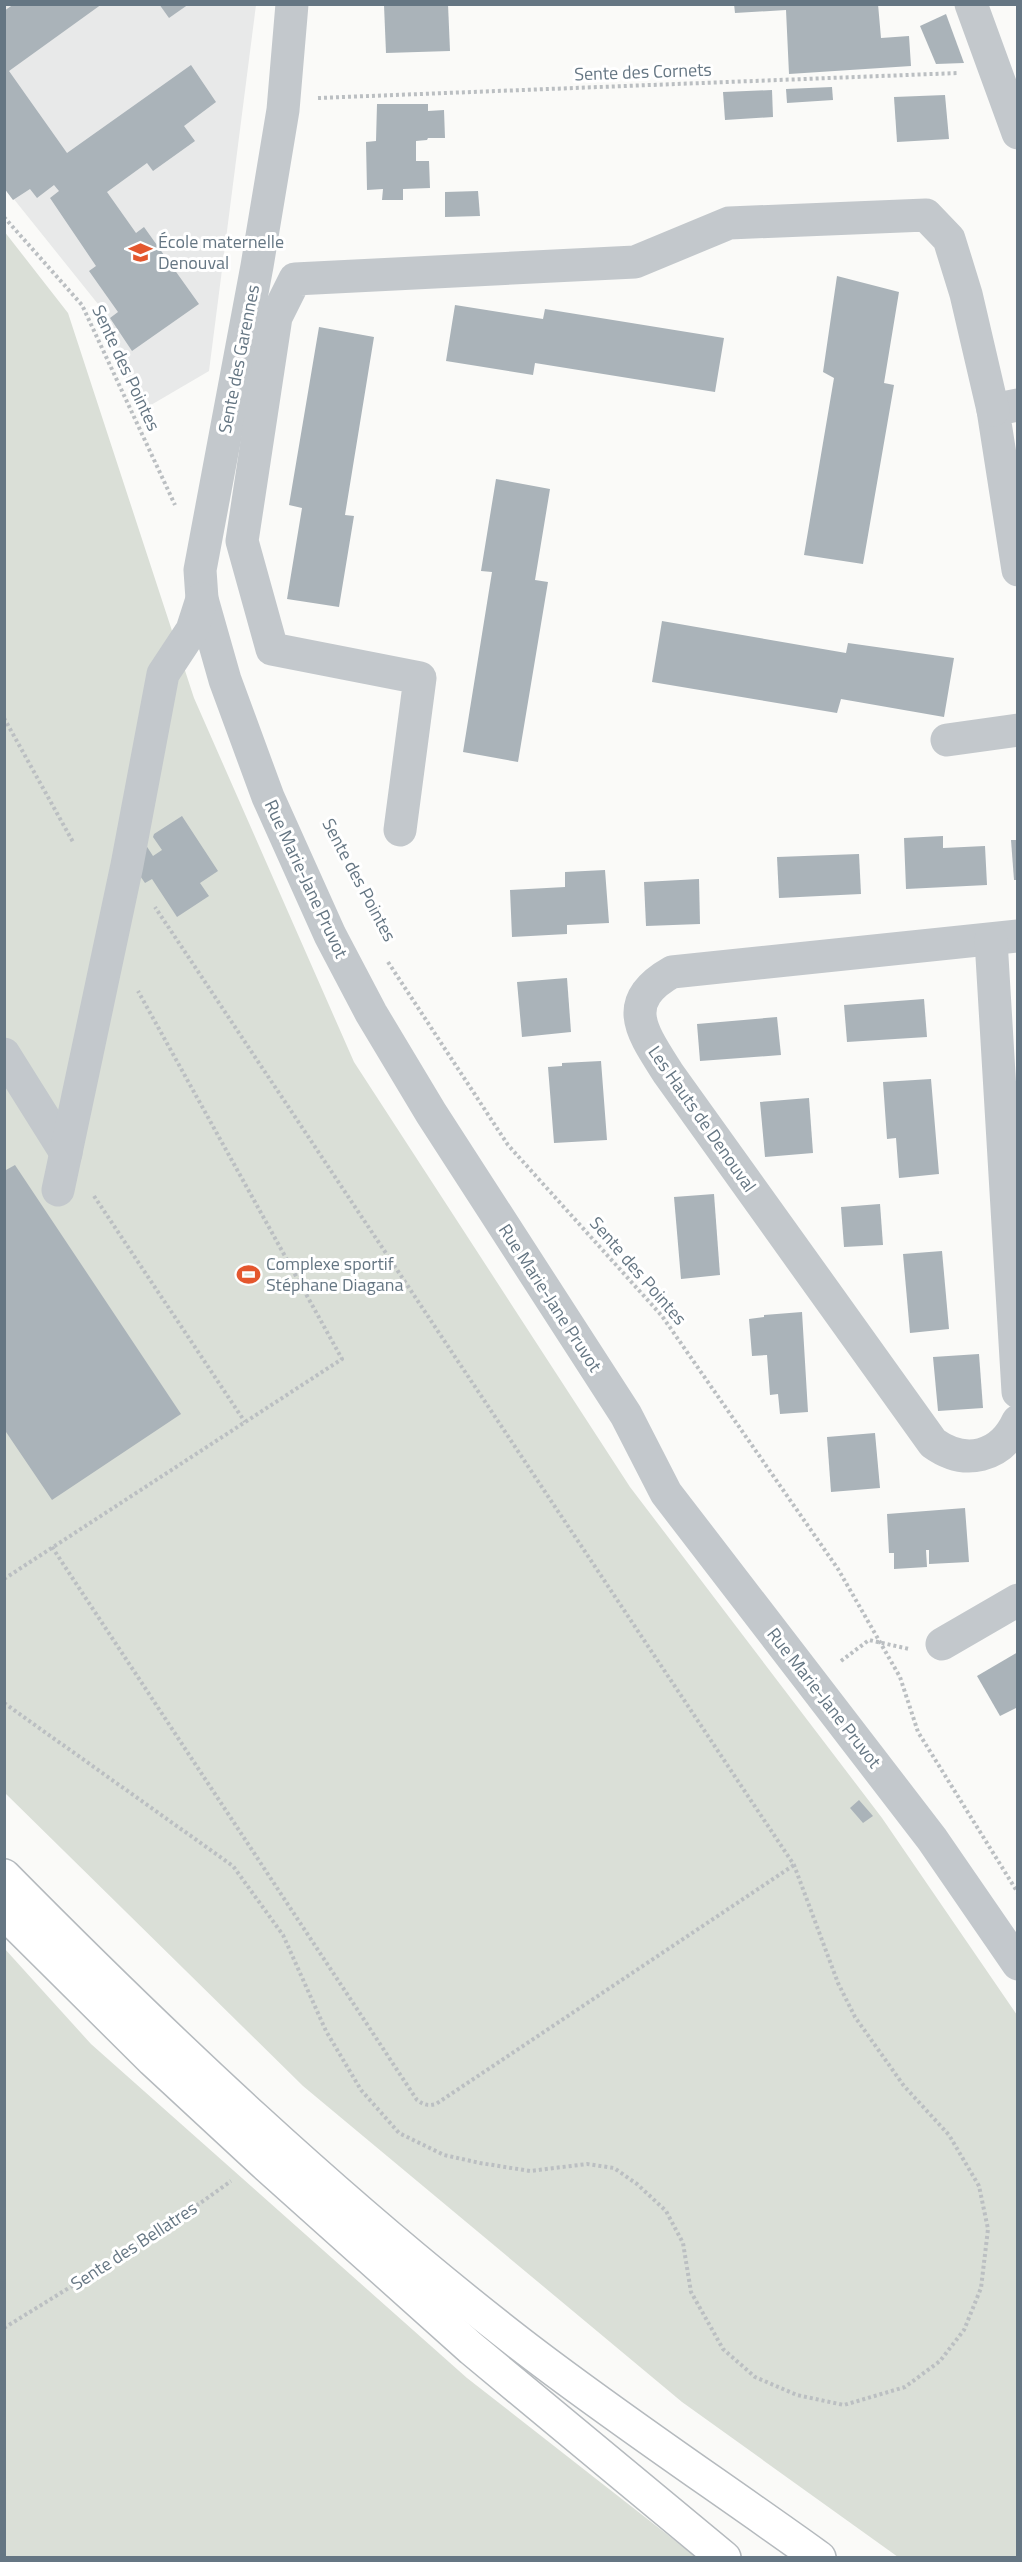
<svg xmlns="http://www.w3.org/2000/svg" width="1022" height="2562" viewBox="0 0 1022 2562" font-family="'Titillium Web',sans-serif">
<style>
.built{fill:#e8e9e9}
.green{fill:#dadfd7}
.building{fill:#aab3b9}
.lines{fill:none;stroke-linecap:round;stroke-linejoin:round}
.major-casing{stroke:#b5babe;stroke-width:36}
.path{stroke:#bbbfc2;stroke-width:4;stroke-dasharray:3 3;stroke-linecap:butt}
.minor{stroke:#c3c8cc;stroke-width:33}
.major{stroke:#fff;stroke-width:33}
.labels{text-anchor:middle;stroke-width:6;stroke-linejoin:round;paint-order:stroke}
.street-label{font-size:18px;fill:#657683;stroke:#fff}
.poi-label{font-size:18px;fill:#657683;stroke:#fff;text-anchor:start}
</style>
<rect width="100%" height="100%" fill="#fafaf8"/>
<polygon class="built" points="4,5 256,5 209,371 139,412 98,304 5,188"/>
<g class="green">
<polygon points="4,231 68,313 194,698 354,1062 630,1487 882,1818 1017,2015 1017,2557 898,2557 682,2402 303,2086 5,1793"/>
<polygon points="4,1948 91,2044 467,2378 696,2557 5,2557"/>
</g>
<g class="building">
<polygon points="14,4 102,4 9,71 67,153 191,65 216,102 184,126 195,141 153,171 147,163 107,192 136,233 144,227 199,304 132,351 110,318 118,312 89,271 96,266 50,198 59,191 54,185 37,198 30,189 13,200 4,188 4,11"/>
<polygon points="159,4 189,4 169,18"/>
<polygon points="448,4 450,51 386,53 384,5"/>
<polygon points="734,4 878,4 881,38 909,36 911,66 789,74 786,10 735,13"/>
<polygon points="946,14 964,63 936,64 920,26"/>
<polygon points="832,87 833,100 787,103 786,89"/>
<polygon points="772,90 773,117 725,120 723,92"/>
<polygon points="945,95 949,139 897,142 894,97"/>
<polygon points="377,104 428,104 428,111 444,110 445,138 428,138 427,140 416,141 416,161 429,161 430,188 403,189 403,200 382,200 383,189 367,190 366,142 376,141"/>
<polygon points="478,191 480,216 445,217 445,192"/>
<polygon points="837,276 899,292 884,383 894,385 863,564 804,555 834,378 823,372"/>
<polygon points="455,305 543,319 545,309 724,338 715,392 535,363 533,375 446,361"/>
<polygon points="319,327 374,337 345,515 354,516 339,607 287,599 302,508 289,505"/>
<polygon points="496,479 550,489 535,580 548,582 518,762 463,752 492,572 481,571"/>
<polygon points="662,621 846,653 848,643 954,658 944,717 841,699 837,713 652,682"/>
<polygon points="182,816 218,871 200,883 209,896 177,917 152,879 145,883 136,870 142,839 153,856 162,850 153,837 154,834"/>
<polygon points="943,836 943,848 985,846 987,885 906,889 904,838"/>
<polygon points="1011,840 1018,840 1018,880 1014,880"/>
<polygon points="859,854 861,894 779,898 777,857"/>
<polygon points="605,870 609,923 567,925 567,934 512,937 510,890 565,887 565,872"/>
<polygon points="699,879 700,924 646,926 644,882"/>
<polygon points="567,978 571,1032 522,1037 517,982"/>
<polygon points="924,999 927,1037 847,1042 844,1005"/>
<polygon points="777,1017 781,1055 700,1061 697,1024"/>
<polygon points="601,1061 607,1140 554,1143 548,1067 562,1066 562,1063"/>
<polygon points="931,1079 939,1174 899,1178 896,1138 887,1139 883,1082"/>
<polygon points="809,1098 813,1153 765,1157 760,1102"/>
<polygon points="15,1165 181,1414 52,1500 4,1429 4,1167 6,1170"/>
<polygon points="714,1194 720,1275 681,1279 674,1197"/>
<polygon points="880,1204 883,1245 844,1247 841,1207"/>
<polygon points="942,1251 949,1329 910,1333 903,1254"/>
<polygon points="802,1312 808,1412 780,1414 778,1394 770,1395 767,1355 752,1356 749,1319 764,1317 764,1315"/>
<polygon points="979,1354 983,1408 938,1411 933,1357"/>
<polygon points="875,1433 880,1488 831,1492 827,1437"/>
<polygon points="965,1508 969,1562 929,1564 929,1550 926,1550 927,1567 894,1569 894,1553 889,1553 887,1514"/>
<polygon points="1018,1652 1018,1707 1000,1716 977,1676"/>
<polygon points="859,1800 873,1816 863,1823 850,1808"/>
</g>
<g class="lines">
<defs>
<g id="major">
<path d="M4,1876C167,2041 335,2200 519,2343C616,2418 719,2486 819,2558"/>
<polyline points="4,1912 153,2060 261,2160 472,2349 724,2558"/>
</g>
</defs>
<use href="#major" class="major-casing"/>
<g class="path">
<polyline points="318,98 958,73"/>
<polyline points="4,217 82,305 175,505"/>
<polyline points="4,718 73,842"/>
<polyline points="388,962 508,1145 662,1316 838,1569 900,1677 918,1732 1018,1893"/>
<polyline points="94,1196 245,1422"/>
<path d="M52,1547L417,2100C424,2105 428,2106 436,2104L794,1865"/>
<polyline points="4,1579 342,1359 138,991"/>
<polyline points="841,1661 869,1640 909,1649"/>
<polyline points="4,1703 233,1866 283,1935 326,2031 361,2090 399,2133 444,2155 480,2163 530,2171 587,2164 614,2168 637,2184 666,2211 683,2243 691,2292 723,2349 755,2377 797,2395 844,2405 905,2387 940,2361 964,2330 981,2288 988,2229 979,2186 949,2135 904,2086 855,2017 838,1983 794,1865 155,907"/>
<polyline points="4,2328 161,2231 231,2181"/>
</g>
<g class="minor">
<polyline points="292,4 283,110 257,266 200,570 202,599 225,680 268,797 330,935 371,1013 431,1113 626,1415 666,1493 932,1839 1018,1964"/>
<polyline points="971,4 1018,133"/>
<polyline points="1018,405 993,410 1018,570"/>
<polyline points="947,740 1018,730"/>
<polyline points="400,830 420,678 272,649 242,541 276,317 295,279 635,262 729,223 926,215 949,239 966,294 993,410"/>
<path d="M1018,936L672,972C619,1002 642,1032 668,1073L933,1443C965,1466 1001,1458 1018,1421"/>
<polyline points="991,940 1018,1392"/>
<polyline points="4,1054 66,1153"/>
<polyline points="58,1190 127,865 163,674 192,630 202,599"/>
<polyline points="942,1644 1018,1600"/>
</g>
<use href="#major" class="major"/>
</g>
<defs>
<symbol id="school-bare" viewBox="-9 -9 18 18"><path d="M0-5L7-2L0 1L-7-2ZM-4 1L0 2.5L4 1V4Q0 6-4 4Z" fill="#e4572e" stroke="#fff" stroke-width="2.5" paint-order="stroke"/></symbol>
<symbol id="stadium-bare" viewBox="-9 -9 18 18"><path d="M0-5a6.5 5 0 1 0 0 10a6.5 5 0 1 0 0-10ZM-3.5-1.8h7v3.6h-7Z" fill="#e4572e" stroke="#fff" stroke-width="2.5" paint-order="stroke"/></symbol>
</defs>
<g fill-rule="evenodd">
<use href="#school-bare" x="124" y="236" width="33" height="33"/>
<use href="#stadium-bare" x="232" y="1258" width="33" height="33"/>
</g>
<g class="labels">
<g class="street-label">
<text transform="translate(643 72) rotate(-2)" y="6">Sente des Cornets</text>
<text transform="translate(239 359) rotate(-79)" y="6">Sente des Garennes</text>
<text transform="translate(126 368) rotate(65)" y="6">Sente des Pointes</text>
<text transform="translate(306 879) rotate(65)" y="6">Rue Marie-Jane Pruvot</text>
<text transform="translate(359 880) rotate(62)" y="6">Sente des Pointes</text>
<text transform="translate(702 1119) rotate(55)" y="6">Les Hauts de Denouval</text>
<text transform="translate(638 1271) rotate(49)" y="6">Sente des Pointes</text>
<text transform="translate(550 1298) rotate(57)" y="6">Rue Marie-Jane Pruvot</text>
<text transform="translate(824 1698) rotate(52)" y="6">Rue Marie-Jane Pruvot</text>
<text transform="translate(134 2246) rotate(-33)" y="6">Sente des Bellatres</text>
</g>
<g class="poi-label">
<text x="158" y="248">École maternelle<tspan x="158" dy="21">Denouval</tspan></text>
<text x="266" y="1270">Complexe sportif<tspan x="266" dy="21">Stéphane Diagana</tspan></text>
</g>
</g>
<rect width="1022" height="2562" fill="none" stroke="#657683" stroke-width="12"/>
</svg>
